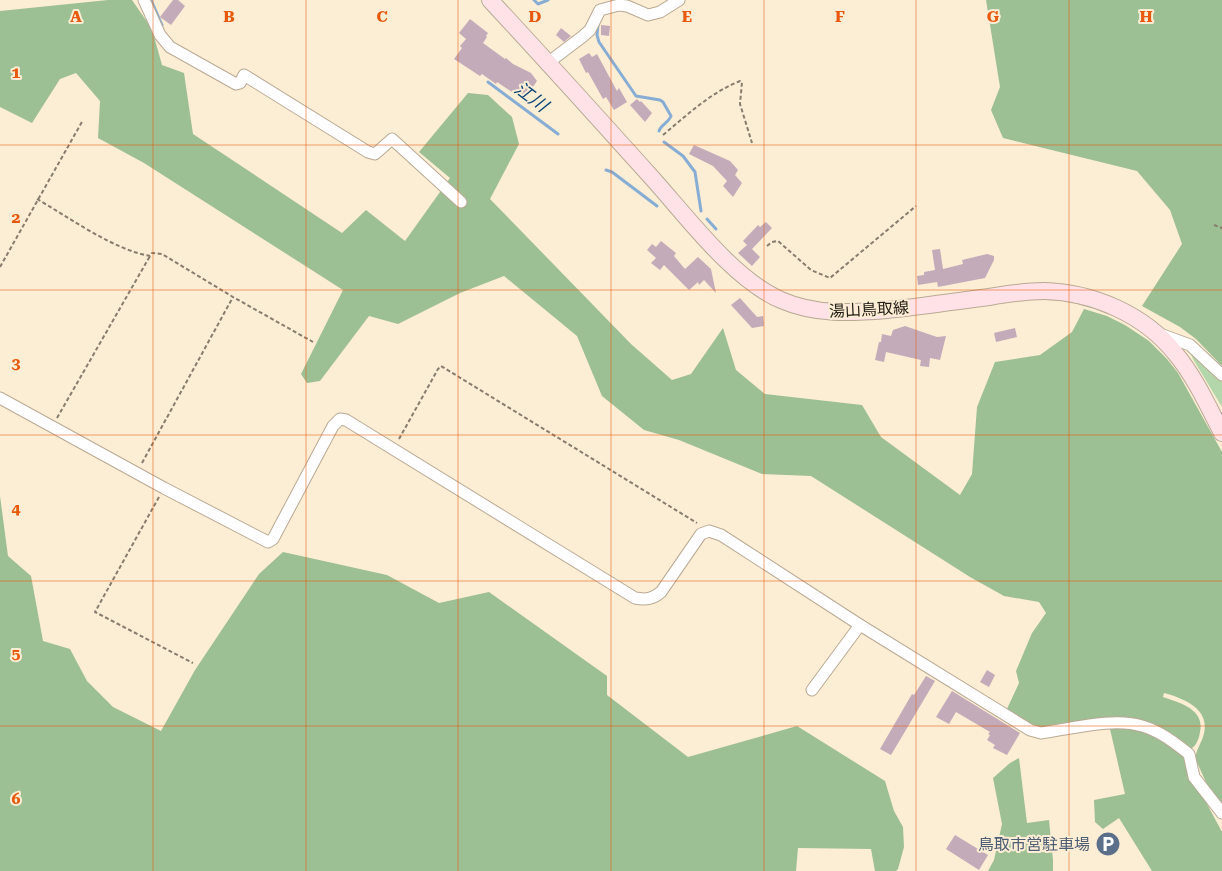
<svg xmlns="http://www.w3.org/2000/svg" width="1222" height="871" viewBox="0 0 1222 871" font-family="'Roboto Serif','Noto Sans JP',serif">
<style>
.green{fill:#b3d6aa}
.forest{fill:#9dbf94}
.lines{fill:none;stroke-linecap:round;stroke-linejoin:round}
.stream{stroke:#88add5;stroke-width:3}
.building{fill:#c4abb9}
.street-casing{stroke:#b9aa94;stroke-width:13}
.secondary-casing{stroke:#b9aa94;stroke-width:18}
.path{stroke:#877d6e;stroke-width:2;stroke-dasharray:4 2.5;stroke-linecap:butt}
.street{stroke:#fff;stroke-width:11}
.secondary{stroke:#ffe2e8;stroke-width:16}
.grid{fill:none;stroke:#e8590c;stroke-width:1;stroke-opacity:0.55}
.labels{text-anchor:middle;stroke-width:4;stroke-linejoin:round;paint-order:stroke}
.street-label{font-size:16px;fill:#262018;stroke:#fcedd5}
.service-label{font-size:16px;fill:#4e5e75;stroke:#fcedd5;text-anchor:end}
.water-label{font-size:18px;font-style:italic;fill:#0e4477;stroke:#fcedd5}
.grid-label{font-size:16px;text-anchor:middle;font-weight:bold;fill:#e8590c;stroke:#fcedd5;stroke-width:4;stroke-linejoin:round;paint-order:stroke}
</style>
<rect width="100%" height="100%" fill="#fcedd5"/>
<polygon class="green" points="1192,351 1222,382 1222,407 1193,359 1190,353"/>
<g class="forest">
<path d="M108,0H132L152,29L162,65L184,73L193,134L342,233L366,210L405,241L450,178L419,152L468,93L488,95L512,117L519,144L490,199L631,344L672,380L691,374L723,328L736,370L765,394L862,405L881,437L960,495L972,474L977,407L995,362L1040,355L1072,332L1084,309L1107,316L1125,325L1149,341L1167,359L1178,373L1222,452V818L1196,760C1195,751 1200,746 1203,737C1212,710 1186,699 1164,693L1163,697C1180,703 1205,709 1200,732C1199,738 1197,745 1191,749L1155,727L1038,729L1006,711L1019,683L1016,671L1032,633L1046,613L1039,602L1004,596L970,577L811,476L762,474L679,440L644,430L602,396L577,336L504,276L460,293L398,324L369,316L320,381L307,383L301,374L343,290L144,163L98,138L100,101L76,73L60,79L32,123L0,107V11Z"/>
<polygon points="986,0 1222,0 1222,366 1196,339 1180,327 1142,306 1182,244 1170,210 1137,171 1003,138 991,110 1000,87"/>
<polygon points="0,496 8,556 31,576 43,641 70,649 87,681 113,707 161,731 195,670 259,574 283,552 387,575 439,603 489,592 607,676 607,695 688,757 797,726 885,781 894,811 903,827 904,847 898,869 896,871 875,871 871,849 798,848 796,871 0,871"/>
<polygon points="1130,727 1156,735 1184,757 1200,783 1207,804 1222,832 1222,871 1152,871 1119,818 1103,829 1095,822 1094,800 1125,794 1110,729"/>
<polygon points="1019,758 1027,823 1049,820 1053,860 1053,871 988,871 994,860 1002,824 993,778 1010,763"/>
</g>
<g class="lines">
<g class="stream">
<polyline points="151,0 162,25"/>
<polyline points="534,0 538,4 548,0"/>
<path d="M598,25L597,35L599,42L636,96L660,100L663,102L671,116C668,123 661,125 659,131"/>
<polyline points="488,82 558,134"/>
<polyline points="664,142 683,156 695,172 701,211"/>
<polyline points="606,170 612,172 657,206"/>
<polyline points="707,219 716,229"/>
</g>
</g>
<g class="building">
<polygon points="173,0 178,0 185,6 171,25 160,17"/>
<polygon points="470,19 488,33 486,36 487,37 483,43 505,59 506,58 513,64 531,73 537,81 524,100 497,82 496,84 482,74 480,76 454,59 462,48 460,46 466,39 459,33"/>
<polygon points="601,25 610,26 609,36 601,35"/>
<polygon points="561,28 571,36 564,42 556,35"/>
<polygon points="589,53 592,57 597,54 617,91 619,88 627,102 614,110 606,97 603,99 588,72 586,73 579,59"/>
<polygon points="637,99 640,102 641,101 652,113 645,122 630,105"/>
<polygon points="694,145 730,161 738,170 735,175 742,183 733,197 723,186 727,181 713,166 689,154"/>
<polygon points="766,222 772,228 752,249 760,257 752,266 738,253 747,245 743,241 758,225 760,227"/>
<polygon points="661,241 676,253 674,256 685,269 698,257 711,269 716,293 704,280 699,285 698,282 689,290 664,265 660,270 651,263 656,258 647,250 652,244 656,247"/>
<polygon points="940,249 943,269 963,264 962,260 987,254 994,256 994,260 985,278 938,287 937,282 918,285 917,276 924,275 924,272 935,270 932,250"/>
<polygon points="740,298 757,317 763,316 764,326 752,328 731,305"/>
<polygon points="905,326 937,337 946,336 940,360 930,358 929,367 920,366 921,360 886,352 884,362 875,360 879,342 881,342 882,334 891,336 893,330"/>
<polygon points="1015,328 1017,337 996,342 994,333"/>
<polygon points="987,670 995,675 989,687 980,682"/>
<polygon points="926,676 935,681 891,755 880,749 912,694 914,695"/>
<polygon points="952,691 1020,733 1007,755 993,748 995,745 987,740 990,735 988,734 990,732 956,712 949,724 936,717"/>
<polygon points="955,835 988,855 979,870 946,849"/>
</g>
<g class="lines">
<defs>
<g id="street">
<polyline points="144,0 160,35 170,47 236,84 240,83 244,75 368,152 375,154 392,139 461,202"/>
<polyline points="549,62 582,37 590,30 600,10 619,5 627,6 648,15 660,12 679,0"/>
<polyline points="1160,334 1190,345 1222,375"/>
<path d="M0,398L164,488L268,542L273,539L333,426L340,419L346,420L635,598C646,600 653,599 661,592L701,534L709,531L721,535L860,625L1030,730L1041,733C1071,729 1114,717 1142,726C1160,731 1175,743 1189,754L1194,777L1222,813"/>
<polyline points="812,690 860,625"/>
</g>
<path id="secondary" d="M490,0C545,59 599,119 653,179C688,218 734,280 781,300C815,315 851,313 887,310C921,307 955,301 989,297C1007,294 1026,291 1044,291C1093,292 1145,315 1175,353C1195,377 1208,406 1222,433"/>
</defs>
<use href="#street" class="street-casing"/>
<use href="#secondary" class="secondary-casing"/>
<g class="path">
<path d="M663,135C687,115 710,93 740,81L742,82L740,104L752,143"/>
<path d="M37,199C70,218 114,250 150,256L152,253L162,254L233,297L313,342"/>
<polyline points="1214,225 1222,228"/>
<polyline points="767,246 772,242 778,241 811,270 830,278 916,206"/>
<polyline points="0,267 83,120"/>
<polyline points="57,418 150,256"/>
<polyline points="399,439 438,369 441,366 697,523"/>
<polyline points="142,463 233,297"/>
<polyline points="159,497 95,612 193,663"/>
</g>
<use href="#street" class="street"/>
<use href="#secondary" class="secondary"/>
</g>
<path class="grid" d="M153,0V871M306,0V871M458,0V871M611,0V871M764,0V871M916,0V871M1069,0V871M0,145H1222M0,290H1222M0,435H1222M0,581H1222M0,726H1222"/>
<defs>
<symbol id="parking-disc" viewBox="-11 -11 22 22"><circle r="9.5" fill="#5c6f8a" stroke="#fcedd5"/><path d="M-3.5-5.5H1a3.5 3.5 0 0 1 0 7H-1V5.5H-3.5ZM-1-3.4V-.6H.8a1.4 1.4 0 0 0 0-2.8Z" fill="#fff"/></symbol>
</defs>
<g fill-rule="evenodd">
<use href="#parking-disc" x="1094" y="830" width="28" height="28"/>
</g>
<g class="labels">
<g class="street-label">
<text transform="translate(869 309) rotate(-3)" y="6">湯山鳥取線</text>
</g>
<g class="service-label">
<text x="1090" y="850">鳥取市営駐車場</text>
</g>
<g class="water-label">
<text transform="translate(531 97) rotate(37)" y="6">江川</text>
</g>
</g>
<g class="grid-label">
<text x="76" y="22">A</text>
<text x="229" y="22">B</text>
<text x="382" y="22">C</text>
<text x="535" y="22">D</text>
<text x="687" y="22">E</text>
<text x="840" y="22">F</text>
<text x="993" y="22">G</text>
<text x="1146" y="22">H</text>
<text x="16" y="78">1</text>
<text x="16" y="223">2</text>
<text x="16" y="369">3</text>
<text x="16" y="514">4</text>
<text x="16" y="659">5</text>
<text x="16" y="804">6</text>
</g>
</svg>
